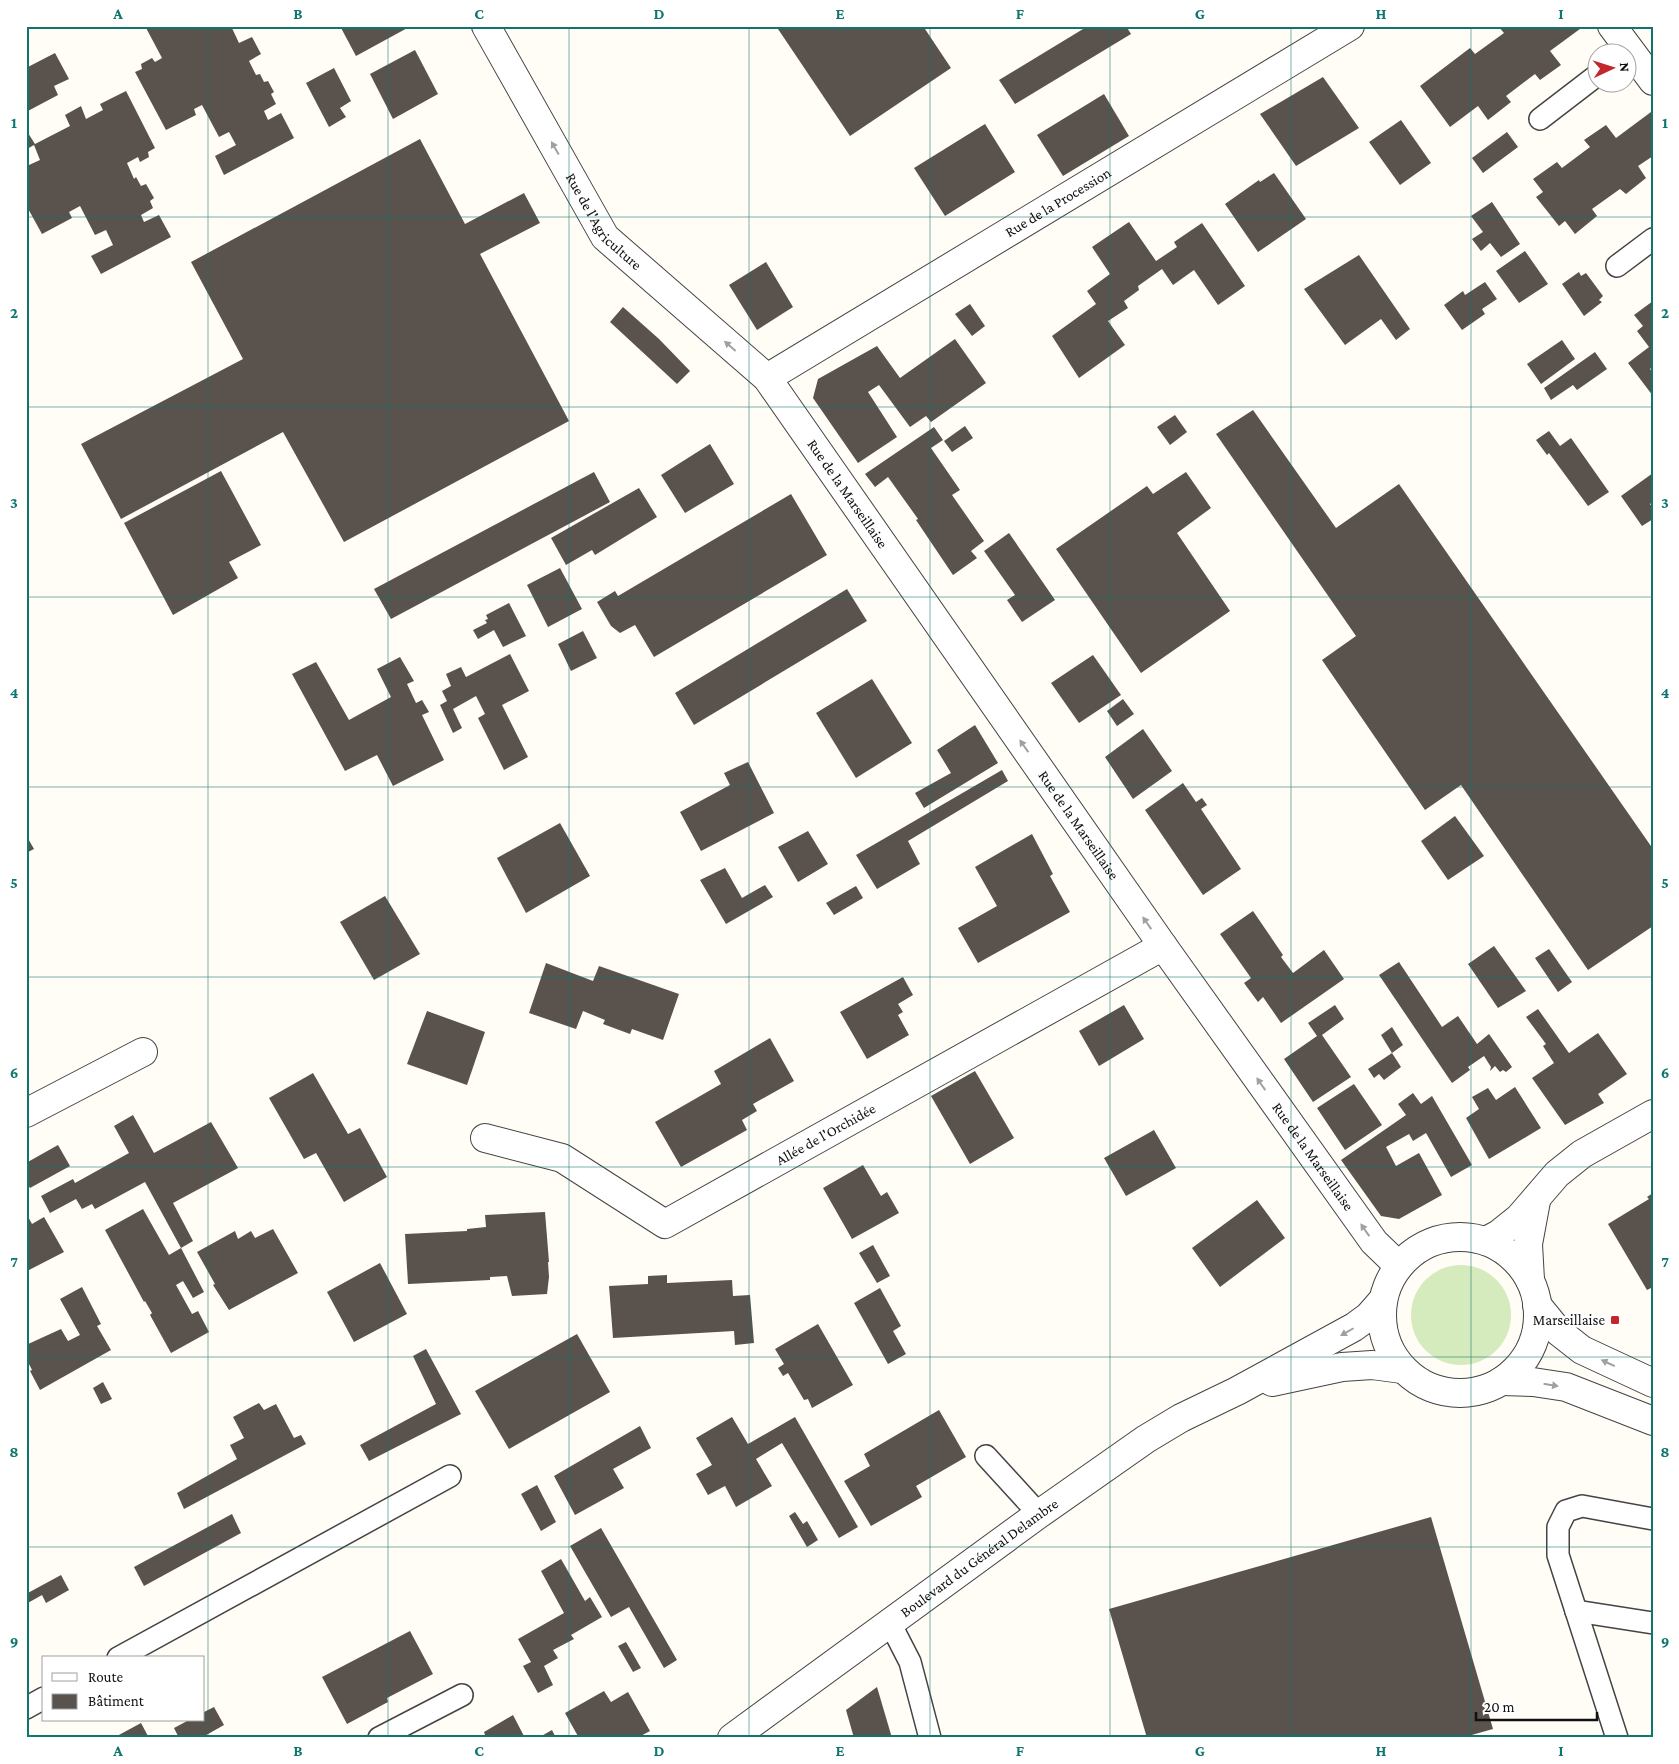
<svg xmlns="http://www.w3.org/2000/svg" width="1679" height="1764" viewBox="0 0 1679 1764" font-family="'Crimson Pro',serif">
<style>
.green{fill:#d5ebbd}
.building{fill:#5a524d}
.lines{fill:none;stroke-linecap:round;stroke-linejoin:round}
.service-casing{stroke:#444;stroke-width:24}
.minor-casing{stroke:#444;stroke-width:30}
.tertiary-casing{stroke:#444;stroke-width:30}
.service{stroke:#fff;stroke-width:21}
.minor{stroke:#fff;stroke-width:28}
.tertiary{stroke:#fff;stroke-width:28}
.oneway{fill:#a0a0a0}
.grid{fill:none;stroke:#0f766e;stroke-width:1;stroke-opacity:0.55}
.poi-dot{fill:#c4262e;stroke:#fff;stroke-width:2}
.labels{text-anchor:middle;stroke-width:5;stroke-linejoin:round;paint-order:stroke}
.street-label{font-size:15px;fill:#111;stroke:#fff}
.poi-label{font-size:15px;fill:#111;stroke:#fff;text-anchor:end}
.neatline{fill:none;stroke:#0f766e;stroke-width:2}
.grid-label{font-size:16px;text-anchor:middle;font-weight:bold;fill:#0f766e}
</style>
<rect width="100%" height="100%" fill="#fffdf5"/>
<circle class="green" cx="1461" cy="1315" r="50"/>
<g class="building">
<polygon points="145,26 231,26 239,43 252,37 261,54 249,61 256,75 260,74 264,82 268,81 274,92 271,94 276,104 264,111 268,120 281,113 294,138 224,175 215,156 236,145 229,132 219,137 202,105 194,109 196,115 166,130 135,72 142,69 141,64 152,58 155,62 162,58"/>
<polygon points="340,26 411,26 356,56"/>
<polygon points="776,26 923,26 951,68 850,136"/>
<polygon points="1088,26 1126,26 1131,34 1015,104 999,80"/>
<polygon points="1498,26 1584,26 1550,51 1561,65 1540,80 1535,74 1506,96 1511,102 1488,120 1478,106 1450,127 1420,86 1470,48 1475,54 1504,33"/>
<polygon points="415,50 438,94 393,119 370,74"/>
<polygon points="55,53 69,79 54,86 58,95 26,112 26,68"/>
<polygon points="334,68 351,101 340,108 346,117 329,127 306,83"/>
<polygon points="1323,77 1359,128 1296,166 1260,114"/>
<polygon points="126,91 155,148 148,152 149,157 140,162 138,157 127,163 134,179 136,177 141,186 146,184 154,198 150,201 153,208 141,215 144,222 159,215 171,237 101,274 91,256 113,245 106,230 95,235 80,206 69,212 72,218 42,234 26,205 26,161 29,165 40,160 34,145 27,149 26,135 28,133 35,144 70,126 65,115 81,106 86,119 103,110 100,104"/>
<polygon points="1104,94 1129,136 1063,176 1037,135"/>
<polygon points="1651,112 1653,114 1653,156 1638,166 1646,178 1626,194 1620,189 1592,209 1597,216 1575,234 1565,221 1559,226 1536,197 1543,192 1533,179 1557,162 1562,168 1590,147 1584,140 1606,125 1616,138"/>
<polygon points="1401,120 1431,163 1400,185 1369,142"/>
<polygon points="985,124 1015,172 945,216 914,168"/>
<polygon points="1507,132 1518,147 1483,173 1472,158"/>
<polygon points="420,139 465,224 524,193 540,223 480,254 569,421 344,542 283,432 121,519 81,444 243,359 191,262"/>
<polygon points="1274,173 1306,219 1258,252 1225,204 1259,180 1260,182"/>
<polygon points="1492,202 1520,244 1501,257 1490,243 1481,251 1472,239 1483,232 1471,216"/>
<polygon points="1129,222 1156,261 1177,247 1174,242 1202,223 1245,286 1218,305 1194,270 1173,285 1162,269 1138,286 1139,290 1124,301 1128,308 1108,321 1125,345 1079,378 1052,336 1096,304 1087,291 1110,274 1092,247"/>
<polygon points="1525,251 1548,284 1519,303 1496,271"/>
<polygon points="1359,255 1410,329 1396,340 1381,319 1345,345 1304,289"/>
<polygon points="766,262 793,307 757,330 729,285"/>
<polygon points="1579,272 1581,276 1586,273 1603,296 1599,300 1602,302 1584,316 1562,284"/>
<polygon points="1485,282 1497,299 1482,309 1485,314 1462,330 1444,305 1463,291 1465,295"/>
<polygon points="1653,301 1653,366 1650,369 1653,373 1653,396 1628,363 1649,347 1637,331 1643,326 1634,315"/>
<polygon points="970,304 985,326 972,336 955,314"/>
<polygon points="623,307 659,339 690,371 677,384 610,322"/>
<polygon points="955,339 986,383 931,422 926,416 910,427 879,385 868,392 897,437 858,463 813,398 818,379 877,346 900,378"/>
<polygon points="1562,340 1575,359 1541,384 1527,364"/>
<polygon points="1595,352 1607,369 1577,390 1573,385 1551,400 1544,388"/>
<polygon points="1253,410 1336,528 1399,484 1653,849 1653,926 1588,970 1461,785 1425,810 1322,660 1356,636 1216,434"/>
<polygon points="1175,415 1187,432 1170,445 1157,427"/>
<polygon points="965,426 973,438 952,452 944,441"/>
<polygon points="934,427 943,440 931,448 960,490 952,495 984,541 971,551 977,558 953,575 916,520 918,519 888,477 875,487 865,474"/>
<polygon points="1549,431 1560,446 1571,438 1609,492 1588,506 1549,453 1547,455 1536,440"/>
<polygon points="710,444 734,484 685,513 661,475"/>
<polygon points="221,471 261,545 229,562 238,578 173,615 124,523"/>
<polygon points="594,472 610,502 391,619 374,589"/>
<polygon points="1186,472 1211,508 1177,533 1230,611 1141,673 1056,549 1147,486 1153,494"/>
<polygon points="1653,473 1653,502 1650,504 1653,508 1653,519 1642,526 1621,496"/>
<polygon points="639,488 657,517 595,555 592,550 566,565 551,538"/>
<polygon points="791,494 827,555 654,657 635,625 620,633 611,626 597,602 615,591 618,596"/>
<polygon points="1009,533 1055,600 1022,622 1007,600 1015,595 984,551"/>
<polygon points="560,568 582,609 548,627 527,585"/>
<polygon points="847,589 867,621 694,725 675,693"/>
<polygon points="509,603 526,636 503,647 494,630 478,639 473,630 487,623 485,620 488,619 486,615"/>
<polygon points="583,631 597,658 571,671 558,644"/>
<polygon points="510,654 529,691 502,705 528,757 504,770 478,718 485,714 476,696 453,709 462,728 453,733 440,705 447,701 442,691 451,686 446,674 461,667 466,677"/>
<polygon points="1093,655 1121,695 1079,723 1051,683"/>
<polygon points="400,657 414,681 407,684 416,703 422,700 429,712 422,715 444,760 393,786 377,755 345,771 292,674 316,662 349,720 391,697 377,669"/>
<polygon points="872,679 912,743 856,778 816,713"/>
<polygon points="1123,699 1134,714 1117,726 1107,711"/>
<polygon points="975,725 998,763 924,808 915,793 951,773 937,750"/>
<polygon points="1143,729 1172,771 1133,799 1105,757"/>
<polygon points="748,762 774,813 701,851 680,812 730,785 724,773"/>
<polygon points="1002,770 1008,781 908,841 920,864 877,889 856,855"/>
<polygon points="1183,783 1196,802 1202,798 1207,805 1201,809 1241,869 1203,895 1145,810"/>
<polygon points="1455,816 1484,856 1448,880 1421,841"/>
<polygon points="560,823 590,876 526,913 497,858"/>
<polygon points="808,831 828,864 798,882 778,847"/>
<polygon points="1032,834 1053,874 1050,876 1070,912 978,963 958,928 997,906 975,867"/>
<polygon points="26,835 34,849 26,853"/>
<polygon points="725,868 742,898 765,885 773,897 726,924 700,880"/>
<polygon points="856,886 863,898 834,915 826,903"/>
<polygon points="385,896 420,954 374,980 340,922"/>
<polygon points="1253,911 1283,955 1281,957 1293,973 1324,950 1344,979 1281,1023 1263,997 1258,1002 1244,983 1251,978 1220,934"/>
<polygon points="1494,946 1526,991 1498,1008 1468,964"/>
<polygon points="1549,949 1572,982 1558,992 1535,958"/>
<polygon points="1399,962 1442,1027 1458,1016 1477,1044 1489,1034 1512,1067 1506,1072 1503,1070 1500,1072 1495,1066 1490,1071 1491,1067 1484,1056 1468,1067 1470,1070 1452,1083 1379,975"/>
<polygon points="546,963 593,981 599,966 679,994 663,1040 632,1029 630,1034 603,1024 605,1020 583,1011 576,1029 529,1013"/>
<polygon points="903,977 913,995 898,1004 903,1012 898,1015 909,1035 867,1059 840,1012"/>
<polygon points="1124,1005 1144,1039 1099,1066 1079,1031"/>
<polygon points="1335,1005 1344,1019 1322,1035 1351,1077 1313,1102 1284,1059 1317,1036 1308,1023"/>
<polygon points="1538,1009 1569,1053 1598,1033 1627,1074 1598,1094 1604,1103 1565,1125 1532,1078 1554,1063 1543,1046 1546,1044 1526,1017"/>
<polygon points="427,1011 485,1032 467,1085 407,1064"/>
<polygon points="1392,1027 1403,1045 1392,1053 1381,1035"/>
<polygon points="770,1038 794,1081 753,1104 757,1111 742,1120 747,1130 681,1167 655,1122 721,1084 714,1071"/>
<polygon points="1392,1053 1401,1067 1384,1080 1379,1074 1374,1078 1368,1069"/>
<polygon points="975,1071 1014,1138 970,1164 931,1096"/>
<polygon points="313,1073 348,1134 360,1128 387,1177 344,1202 316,1153 304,1159 269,1098"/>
<polygon points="1354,1084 1382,1125 1345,1150 1317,1108"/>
<polygon points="1515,1087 1541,1128 1489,1159 1466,1118 1479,1109 1472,1097 1488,1088 1496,1100"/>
<polygon points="1413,1093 1421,1104 1432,1096 1472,1165 1451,1177 1426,1133 1413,1141 1409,1134 1386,1147 1396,1166 1419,1153 1442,1195 1399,1219 1381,1216 1341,1160 1406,1115 1398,1104"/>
<polygon points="133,1115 154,1153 211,1122 238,1168 173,1203 193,1241 181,1248 204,1292 193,1298 183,1281 176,1285 192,1314 198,1311 209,1332 171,1353 150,1315 152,1313 145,1301 144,1302 105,1230 143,1209 169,1255 181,1248 145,1182 95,1209 92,1204 82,1209 76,1199 50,1213 41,1196 73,1179 75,1183 129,1153 114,1126"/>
<polygon points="1154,1130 1176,1168 1126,1196 1104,1158"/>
<polygon points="58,1145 70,1166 30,1188 26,1182 26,1163"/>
<polygon points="863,1165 881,1196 887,1192 899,1213 852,1239 823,1188"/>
<polygon points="1653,1193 1653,1287 1647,1290 1608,1224 1649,1199 1647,1197"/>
<polygon points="1257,1200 1285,1238 1220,1287 1192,1248"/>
<polygon points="545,1212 549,1262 548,1262 549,1277 547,1294 512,1296 507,1276 490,1277 490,1280 408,1284 405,1234 467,1231 467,1229 486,1227 485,1215"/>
<polygon points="26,1213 32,1224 44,1217 64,1252 29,1270 26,1265"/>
<polygon points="273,1229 298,1273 229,1310 213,1285 215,1284 197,1252 235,1231 238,1239 251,1231 255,1238"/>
<polygon points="873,1245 890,1276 877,1283 859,1253"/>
<polygon points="380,1263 407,1314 354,1342 327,1292"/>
<polygon points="667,1275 667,1283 732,1280 733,1296 750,1295 754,1343 735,1345 734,1331 613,1338 609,1286 648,1284 648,1276"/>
<polygon points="82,1287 101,1324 97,1326 111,1350 40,1390 30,1371 32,1370 28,1362 26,1363 26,1345 61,1329 68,1341 80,1335 60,1299"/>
<polygon points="880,1288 901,1326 893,1331 906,1354 888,1364 854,1303"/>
<polygon points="818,1324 853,1385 812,1408 808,1399 804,1400 788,1373 783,1376 778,1368 784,1364 775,1349"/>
<polygon points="577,1334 610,1392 509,1449 475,1391"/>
<polygon points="426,1349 461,1414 369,1461 360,1445 436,1404 413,1356"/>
<polygon points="103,1382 112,1399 101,1404 93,1388"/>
<polygon points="259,1403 264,1410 276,1404 294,1438 301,1435 306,1444 184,1509 177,1493 237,1459 230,1445 244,1438 233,1417"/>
<polygon points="939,1410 966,1457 916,1486 922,1497 871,1526 844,1481 870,1466 864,1454"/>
<polygon points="732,1417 748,1444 795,1417 858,1527 839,1538 782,1443 756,1459 772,1486 736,1507 725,1486 708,1495 696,1474 712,1465 696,1438"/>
<polygon points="640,1426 651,1448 613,1469 624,1488 575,1515 554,1476"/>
<polygon points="537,1485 556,1522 541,1531 521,1494"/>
<polygon points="795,1512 803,1524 807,1521 818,1540 807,1547 789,1516"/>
<polygon points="232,1514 241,1533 144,1586 134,1567"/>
<polygon points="1431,1517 1493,1729 1461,1738 1147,1738 1109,1609"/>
<polygon points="601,1528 677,1660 664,1668 629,1607 611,1617 570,1546"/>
<polygon points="561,1559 585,1601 590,1597 602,1617 571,1635 574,1639 553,1650 558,1658 544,1666 553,1685 538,1693 523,1666 531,1662 518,1639 564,1613 541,1571"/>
<polygon points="61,1575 69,1590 46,1603 42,1595 26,1604 26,1594"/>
<polygon points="410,1631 433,1674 387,1698 388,1702 347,1724 322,1677"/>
<polygon points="626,1642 641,1668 633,1672 618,1646"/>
<polygon points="877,1687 892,1738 854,1738 846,1710"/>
<polygon points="604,1691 611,1702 628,1692 650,1731 637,1738 579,1738 565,1713"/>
<polygon points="214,1707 224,1725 201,1738 179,1738 174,1728 189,1720 204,1720 204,1712"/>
<polygon points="513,1715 525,1738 481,1738 485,1735 484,1732"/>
<polygon points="141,1723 149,1738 113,1738 117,1736"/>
<polygon points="552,1730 556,1738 538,1738"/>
</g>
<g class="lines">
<defs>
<g id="service">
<polyline points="1540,119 1596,76"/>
<polyline points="1617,266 1653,239"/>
<polyline points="986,1456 1039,1514"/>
<polyline points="1576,1611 1653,1623"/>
<polyline points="890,1623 910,1662 930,1738"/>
<polyline points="118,1658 450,1476"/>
<polyline points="26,1708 44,1698"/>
<polyline points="379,1738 462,1695"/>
<polyline points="1617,1738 1558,1555 1558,1527 1566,1511 1582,1506 1653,1519"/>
</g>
<g id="minor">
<path id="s1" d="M486,26L605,237L767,378L1163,946L1374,1242L1399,1266"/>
<polyline points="1612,26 1653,81"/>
<path id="s2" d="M767,378L1350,26"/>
<polyline points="26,1113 143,1052"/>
<path id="s3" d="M485,1138L562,1158L665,1224L1163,946"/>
<polyline points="1486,1241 1499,1234 1519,1218 1557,1174 1582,1154 1653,1114"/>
<polyline points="1530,1280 1528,1244 1536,1201"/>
</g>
<g id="tertiary">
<circle cx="1460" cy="1315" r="78"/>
<polyline points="1537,1305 1559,1332 1582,1350 1653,1383"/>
<polyline points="1502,1381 1533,1382 1566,1387 1653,1421"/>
<polyline points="1272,1382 1342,1367 1372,1365 1402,1369"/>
<path id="s4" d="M732,1738L1039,1514L1146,1439L1181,1418L1237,1391L1354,1327L1369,1316L1383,1300"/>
</g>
</defs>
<use href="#service" class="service-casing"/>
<use href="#minor" class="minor-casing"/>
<use href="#tertiary" class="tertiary-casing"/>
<use href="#service" class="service"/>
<use href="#minor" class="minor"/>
<use href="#tertiary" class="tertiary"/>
</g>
<defs><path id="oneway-solid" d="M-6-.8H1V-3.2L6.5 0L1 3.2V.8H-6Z" transform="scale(1.25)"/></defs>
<g class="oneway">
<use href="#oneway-solid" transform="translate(555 148) rotate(-120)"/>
<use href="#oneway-solid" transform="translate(730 346) rotate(-139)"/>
<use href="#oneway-solid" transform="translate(1024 746) rotate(-125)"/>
<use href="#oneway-solid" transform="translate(1147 923) rotate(-125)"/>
<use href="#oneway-solid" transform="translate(1261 1084) rotate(-125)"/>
<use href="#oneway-solid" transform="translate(1365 1230) rotate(-125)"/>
<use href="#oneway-solid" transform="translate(1347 1332) rotate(150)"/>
<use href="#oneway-solid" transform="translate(1608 1363) rotate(-155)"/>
<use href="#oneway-solid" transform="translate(1551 1385) rotate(9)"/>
</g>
<path class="grid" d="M208,26V1738M388,26V1738M569,26V1738M749,26V1738M930,26V1738M1110,26V1738M1291,26V1738M1471,26V1738M26,217H1653M26,407H1653M26,597H1653M26,787H1653M26,977H1653M26,1167H1653M26,1357H1653M26,1547H1653"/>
<rect class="poi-dot" x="1610" y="1315" width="10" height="10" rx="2.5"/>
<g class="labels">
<g class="street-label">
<text dy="5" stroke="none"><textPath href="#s2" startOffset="340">Rue de la Procession</textPath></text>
<text dy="5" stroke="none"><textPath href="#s1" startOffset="229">Rue de l'Agriculture</textPath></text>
<text dy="5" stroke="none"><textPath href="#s1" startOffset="598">Rue de la Marseillaise</textPath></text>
<text dy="5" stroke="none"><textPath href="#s1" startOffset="1002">Rue de la Marseillaise</textPath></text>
<text dy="5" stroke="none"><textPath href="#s3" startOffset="386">Allée de l'Orchidée</textPath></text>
<text dy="5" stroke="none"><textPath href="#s1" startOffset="1408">Rue de la Marseillaise</textPath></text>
<text dy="5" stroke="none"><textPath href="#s4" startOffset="306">Boulevard du Général Delambre</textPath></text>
</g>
<g class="poi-label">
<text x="1605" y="1325">Marseillaise</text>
</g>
</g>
<rect width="1679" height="1764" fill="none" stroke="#ffffff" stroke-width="55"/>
<rect x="42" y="1656" width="162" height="65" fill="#ffffff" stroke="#a0a0a0"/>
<rect x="52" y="1673" width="25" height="8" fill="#ffffff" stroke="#a0a0a0"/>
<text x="88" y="1682" font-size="15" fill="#111111">Route</text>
<rect x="52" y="1694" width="25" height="15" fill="#5a524d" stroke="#a0a0a0"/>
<text x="88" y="1706" font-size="15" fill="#111111">Bâtiment</text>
<g transform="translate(1612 68) rotate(86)"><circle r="24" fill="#ffffff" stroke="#a0a0a0"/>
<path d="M0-4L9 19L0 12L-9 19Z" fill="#c4262e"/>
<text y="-8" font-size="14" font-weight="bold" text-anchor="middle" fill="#111111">N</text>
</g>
<path d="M1476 1712v8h121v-8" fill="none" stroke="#111111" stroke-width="2.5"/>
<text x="1484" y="1712" font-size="15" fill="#111111" stroke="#ffffff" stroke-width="4" paint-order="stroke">20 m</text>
<rect x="28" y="28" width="1624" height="1708" class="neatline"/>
<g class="grid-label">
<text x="118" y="19">A</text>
<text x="298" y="19">B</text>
<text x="479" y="19">C</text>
<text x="659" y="19">D</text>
<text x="840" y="19">E</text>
<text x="1020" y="19">F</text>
<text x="1200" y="19">G</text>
<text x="1381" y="19">H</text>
<text x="1561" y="19">I</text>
<text x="14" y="128">1</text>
<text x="1665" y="128">1</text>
<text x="14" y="318">2</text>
<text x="1665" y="318">2</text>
<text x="14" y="508">3</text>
<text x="1665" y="508">3</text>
<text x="14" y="698">4</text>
<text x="1665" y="698">4</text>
<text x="14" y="888">5</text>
<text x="1665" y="888">5</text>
<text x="14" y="1078">6</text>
<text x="1665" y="1078">6</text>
<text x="14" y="1267">7</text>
<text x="1665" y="1267">7</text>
<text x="14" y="1457">8</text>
<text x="1665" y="1457">8</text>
<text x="14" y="1647">9</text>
<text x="1665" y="1647">9</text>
<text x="118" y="1756">A</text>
<text x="298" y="1756">B</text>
<text x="479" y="1756">C</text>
<text x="659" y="1756">D</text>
<text x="840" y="1756">E</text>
<text x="1020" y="1756">F</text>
<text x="1200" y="1756">G</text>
<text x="1381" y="1756">H</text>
<text x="1561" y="1756">I</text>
</g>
</svg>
